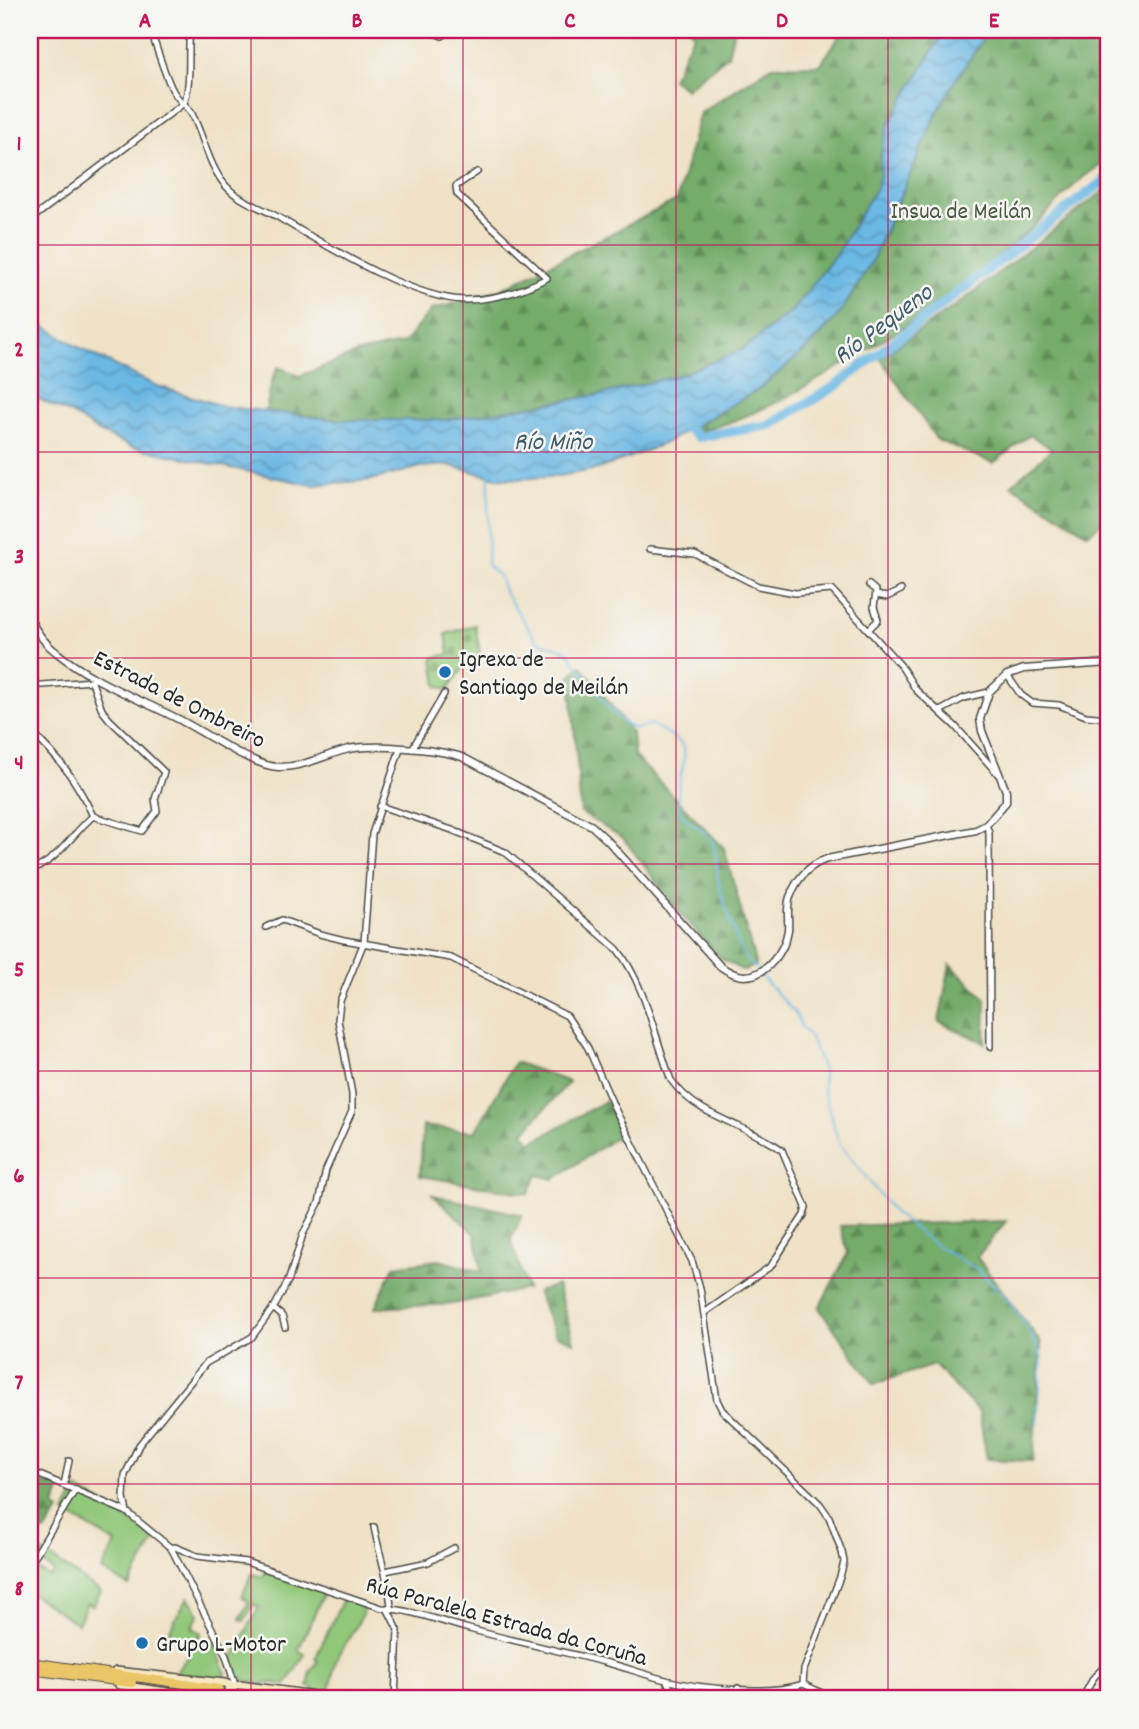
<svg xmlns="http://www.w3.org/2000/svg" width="1139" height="1729" viewBox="0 0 1139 1729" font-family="Dekko,sans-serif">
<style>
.green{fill:#91c87a;stroke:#5e7a52;stroke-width:2}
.forest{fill:url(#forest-firs);stroke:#506c4a;stroke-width:2}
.cemetery{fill:url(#cemetery-stones);stroke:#5e7a52;stroke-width:2}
.water{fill:url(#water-waves);stroke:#4b7288;stroke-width:2}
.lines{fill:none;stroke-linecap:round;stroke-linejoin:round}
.stream{stroke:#6bb8e4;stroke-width:2}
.river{stroke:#6bb8e4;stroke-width:10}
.trunk-tunnel{stroke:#c8bda8;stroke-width:8;stroke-dasharray:8 4;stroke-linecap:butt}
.minor-casing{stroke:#484642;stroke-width:8}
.tertiary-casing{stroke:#484642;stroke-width:9}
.secondary-casing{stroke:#484642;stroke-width:10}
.trunk-casing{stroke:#484642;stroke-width:10}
.minor{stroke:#fff;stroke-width:5}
.tertiary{stroke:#fff;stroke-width:6}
.secondary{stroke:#f7e8c3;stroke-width:7}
.trunk{stroke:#eac669;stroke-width:8}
.grid{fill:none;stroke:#c2185b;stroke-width:2;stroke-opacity:0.55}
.poi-dot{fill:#1f6fb2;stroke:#f6f6f2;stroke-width:2.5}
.labels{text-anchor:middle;stroke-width:5;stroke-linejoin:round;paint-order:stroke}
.park-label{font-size:24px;fill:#4a5a43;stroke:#f6f6f2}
.poi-label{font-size:24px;fill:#2b2b2b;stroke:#f6f6f2;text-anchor:start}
.street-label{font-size:24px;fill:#2b2b2b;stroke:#f6f6f2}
.water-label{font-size:26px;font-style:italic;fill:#415c6c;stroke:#f6f6f2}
.neatline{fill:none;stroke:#c2185b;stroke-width:2.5}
.grid-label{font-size:23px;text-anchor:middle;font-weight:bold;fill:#c2185b}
</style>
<defs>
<pattern id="forest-firs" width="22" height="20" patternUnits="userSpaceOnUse" patternTransform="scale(1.75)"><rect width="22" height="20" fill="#74ac6a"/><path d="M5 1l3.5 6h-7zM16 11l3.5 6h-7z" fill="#5f8c57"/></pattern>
<pattern id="cemetery-stones" width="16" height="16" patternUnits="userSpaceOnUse" patternTransform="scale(1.75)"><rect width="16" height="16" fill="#91c87a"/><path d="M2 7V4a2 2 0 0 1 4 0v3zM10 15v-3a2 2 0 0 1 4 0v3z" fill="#77a364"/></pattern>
<pattern id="water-waves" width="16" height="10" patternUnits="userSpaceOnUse" patternTransform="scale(1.75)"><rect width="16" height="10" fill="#6bb8e4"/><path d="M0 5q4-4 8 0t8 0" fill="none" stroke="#5896b9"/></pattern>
</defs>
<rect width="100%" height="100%" fill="#f6f6f2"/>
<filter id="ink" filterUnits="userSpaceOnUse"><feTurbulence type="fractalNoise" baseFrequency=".0143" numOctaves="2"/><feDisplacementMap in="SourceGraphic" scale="14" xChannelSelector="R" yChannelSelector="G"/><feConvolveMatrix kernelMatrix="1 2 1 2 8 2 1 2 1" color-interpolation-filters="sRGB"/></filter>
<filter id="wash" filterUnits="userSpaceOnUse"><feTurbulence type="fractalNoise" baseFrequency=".00686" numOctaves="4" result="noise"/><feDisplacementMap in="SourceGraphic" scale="28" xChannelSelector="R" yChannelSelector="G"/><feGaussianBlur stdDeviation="1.57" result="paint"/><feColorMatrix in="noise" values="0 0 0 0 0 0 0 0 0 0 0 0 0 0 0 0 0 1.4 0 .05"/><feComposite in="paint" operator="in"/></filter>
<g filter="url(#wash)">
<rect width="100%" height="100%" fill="#efe2c7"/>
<g class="green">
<polygon points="79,1490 120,1513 155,1540 129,1586 102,1570 116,1543 65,1513 76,1491"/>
<polygon points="43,1552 101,1592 92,1606 87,1603 78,1624 30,1593 30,1571 33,1567 50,1577 54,1572 39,1560"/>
<polygon points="265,1572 324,1593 298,1650 305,1654 286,1685 266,1682 263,1685 239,1678 231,1661 259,1607 254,1604 244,1621 240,1619 249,1602 242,1596 252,1574 263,1577"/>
<polygon points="188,1597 199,1614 192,1627 201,1633 196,1642 207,1649 214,1642 226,1674 218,1679 175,1673 187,1658 191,1648 168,1633"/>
<polygon points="343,1599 359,1603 363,1610 363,1614 335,1662 330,1691 313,1691 313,1688 308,1687 311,1671 318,1661 315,1659"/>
</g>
<g class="forest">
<polygon points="691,30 734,30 728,55 686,89 672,79 694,34"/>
<polygon points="844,30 945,30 912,85 882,147 880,175 876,188 837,253 793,310 742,350 680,375 599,395 446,420 338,420 266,411 272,380 278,367 300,376 358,353 404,343 431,310 500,290 677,200 700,113 772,66 820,65"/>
<path d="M989,30H1109V161C1080,174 1064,197 1041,219C1029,232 1015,243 1001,254C955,294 906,326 854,358C804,389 755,418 697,432L692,428L759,389L810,346L841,312L871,263L936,115L953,84Z"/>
<polygon points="1109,187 1109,517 1088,534 1011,485 1052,449 1030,435 993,463 937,440 880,358 962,301"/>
<polygon points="581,665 632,733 634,756 724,848 756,965 744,971 722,959 684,918 623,838 581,813 570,676"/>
<polygon points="950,964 986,999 985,1043 939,1022"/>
<polygon points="515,1062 569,1082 524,1132 530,1143 606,1101 621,1134 554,1179 537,1175 529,1194 420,1176 423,1126 475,1132"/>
<polygon points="433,1195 522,1215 511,1240 527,1289 453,1304 375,1308 394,1266 439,1260 482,1272 475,1234"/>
<polygon points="1006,1221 977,1257 1041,1343 1033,1461 987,1459 979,1412 934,1365 874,1384 819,1308 848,1253 840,1226"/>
<polygon points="557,1285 574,1342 556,1335 537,1292"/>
<polygon points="34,1483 61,1486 55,1507 59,1511 45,1532 30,1528 30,1494"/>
</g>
<polygon class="cemetery" points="475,625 480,652 477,658 465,666 447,690 437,686 433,658 449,654 446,634"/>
<polygon class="water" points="945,30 989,30 953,84 936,115 871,263 841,312 810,346 759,389 663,444 630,457 598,469 559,476 519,479 497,478 448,465 421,467 371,480 312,485 132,447 97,431 75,416 30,395 30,317 78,347 154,385 222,406 338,420 446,420 599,395 680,375 742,350 793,310 837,253 876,188 880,175 882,147 889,124"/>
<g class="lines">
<g class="stream">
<path d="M489,473L487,565L499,576L504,591L537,641L567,651L606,704L625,724L635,729L651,724C661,730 675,736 682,745C691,757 671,789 681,812C685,823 702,827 709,836C718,850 716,869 719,884C721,893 741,955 746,960C749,964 754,966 758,970"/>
<polyline points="760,975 795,1013 801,1026 809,1036 823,1069 823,1090 839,1143 859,1168 893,1212 937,1246 978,1270 1004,1295 1028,1328 1042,1358 1037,1424"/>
</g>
<polyline class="river" points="679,421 698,437 770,425 836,386 1109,177"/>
</g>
</g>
<g filter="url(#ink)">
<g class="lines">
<polyline class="trunk-tunnel" points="218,1693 260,1699"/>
<defs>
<g id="minor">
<path d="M150,30C156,44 167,84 175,94C180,102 188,106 192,114C204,137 209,167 226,186C240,202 264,208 281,219C327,246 412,299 465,300C493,300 522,291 547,278L457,194L456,186L477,172"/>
<polyline points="426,30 442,36 452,30"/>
<path d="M30,220L184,103C192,83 187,52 190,30"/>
<polyline points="650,549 695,554 758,586 795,593 832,590 901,666 916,690 955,726 998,774"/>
<polyline points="869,585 876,591 874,607 878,620 869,629"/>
<polyline points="876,595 887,597 901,590"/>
<polyline points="1007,675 1021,695 1032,703 1059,705 1086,716 1109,718"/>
<polyline points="92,682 102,710 109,719 164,772 155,799 157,811 142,831 93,816"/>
<polyline points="30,686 92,681"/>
<polyline points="940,711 964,698 989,692"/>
<path d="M30,731C61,760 75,778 93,816C70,836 60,859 30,871"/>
<polyline points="412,749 444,694"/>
<path d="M380,806L452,830L505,852L617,949C645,983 655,1038 671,1080C699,1119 745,1123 782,1150L806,1207L804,1215L771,1266L704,1313"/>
<polyline points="986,825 989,832 990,1047"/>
<polyline points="266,927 282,920 320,934 344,940 451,958 567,1016 588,1048 614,1107 692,1261 700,1288 717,1400 722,1410 820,1504 829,1517 842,1552 844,1562 840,1577 804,1670 803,1684"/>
<polyline points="1109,1156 1104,1174 1109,1212"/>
<polyline points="273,1308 282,1316 285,1327"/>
<polyline points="30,1471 127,1512"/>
<polyline points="64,1484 69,1461"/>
<path d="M374,1527C379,1554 389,1580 391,1607"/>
<path d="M171,1548L175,1547L197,1556L246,1562L382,1608C413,1610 439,1621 469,1629C514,1641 559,1651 604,1662C625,1667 645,1675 666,1680C700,1689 770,1695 803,1684L835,1699"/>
<polyline points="30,1564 76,1489"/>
<polyline points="385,1571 428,1562 454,1548"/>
<polyline points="387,1608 398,1630 395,1699"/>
<polyline points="667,1681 675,1699"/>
<polyline points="235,1685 226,1656 171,1548 127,1512 124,1498 125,1475 139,1445 206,1363 252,1337 276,1304 289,1279 303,1234 319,1203 326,1170 352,1111 352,1094 338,1020 340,1001 364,942 372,834 400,749"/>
<polyline points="733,1699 738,1688"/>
<polyline points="1082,1699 1094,1677 1109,1662"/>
</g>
<path id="tertiary" d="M30,619C37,633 44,643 56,652C94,683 140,699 182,721C205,733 255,767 278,767C301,768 323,756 345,750C370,743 437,749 462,757L592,826L608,841L720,966C727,971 736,976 745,976C767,976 785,950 788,930C789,919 786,908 790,897C797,878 809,865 827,859L976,830L986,825L1006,802V791L982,731L980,719L989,692L1007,675L1024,669L1109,663"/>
<g id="secondary">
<polyline points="116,1671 225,1683 233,1686"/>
<polyline points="119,1685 217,1699"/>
<polyline points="249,1688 254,1699"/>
<polyline points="225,1699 229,1689 240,1685 344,1699"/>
</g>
<g id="trunk">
<polyline points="30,1662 219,1689"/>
<polyline points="30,1670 132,1683"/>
<polyline points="261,1693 305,1699"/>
</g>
</defs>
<use href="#minor" class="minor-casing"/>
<use href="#tertiary" class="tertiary-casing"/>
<use href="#secondary" class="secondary-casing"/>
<use href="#trunk" class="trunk-casing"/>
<use href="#minor" class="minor"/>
<use href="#tertiary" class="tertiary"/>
<use href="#secondary" class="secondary"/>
<use href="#trunk" class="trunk"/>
</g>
</g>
<path class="grid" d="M251,30V1699M463,30V1699M676,30V1699M888,30V1699M30,245H1109M30,452H1109M30,658H1109M30,864H1109M30,1071H1109M30,1278H1109M30,1484H1109"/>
<g class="poi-dot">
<circle cx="445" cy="672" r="7"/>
<circle cx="142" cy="1643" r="7"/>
</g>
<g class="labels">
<g class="park-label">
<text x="961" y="218">Insua de Meilán</text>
</g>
<g class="poi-label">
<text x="459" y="666">Igrexa de<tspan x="459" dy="28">Santiago de Meilán</tspan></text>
<text x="156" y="1651">Grupo L-Motor</text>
</g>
<g class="street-label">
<text transform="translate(180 698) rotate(27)" y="8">Estrada de Ombreiro</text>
<text transform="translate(507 1620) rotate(15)" y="8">Rúa Paralela Estrada da Coruña</text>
</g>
<g class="water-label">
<text transform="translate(882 323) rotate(-37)" y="9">Río Pequeno</text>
<text x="553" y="449">Río Miño</text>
</g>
</g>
<rect width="1139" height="1729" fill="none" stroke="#f6f6f2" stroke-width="77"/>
<rect x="38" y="38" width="1062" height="1652" class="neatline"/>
<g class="grid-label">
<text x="145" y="27">A</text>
<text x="357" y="27">B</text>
<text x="570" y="27">C</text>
<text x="782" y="27">D</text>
<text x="994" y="27">E</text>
<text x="19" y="150">1</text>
<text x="19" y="356">2</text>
<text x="19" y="563">3</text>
<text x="19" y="769">4</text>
<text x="19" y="976">5</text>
<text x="19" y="1182">6</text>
<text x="19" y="1389">7</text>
<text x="19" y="1595">8</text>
</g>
</svg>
